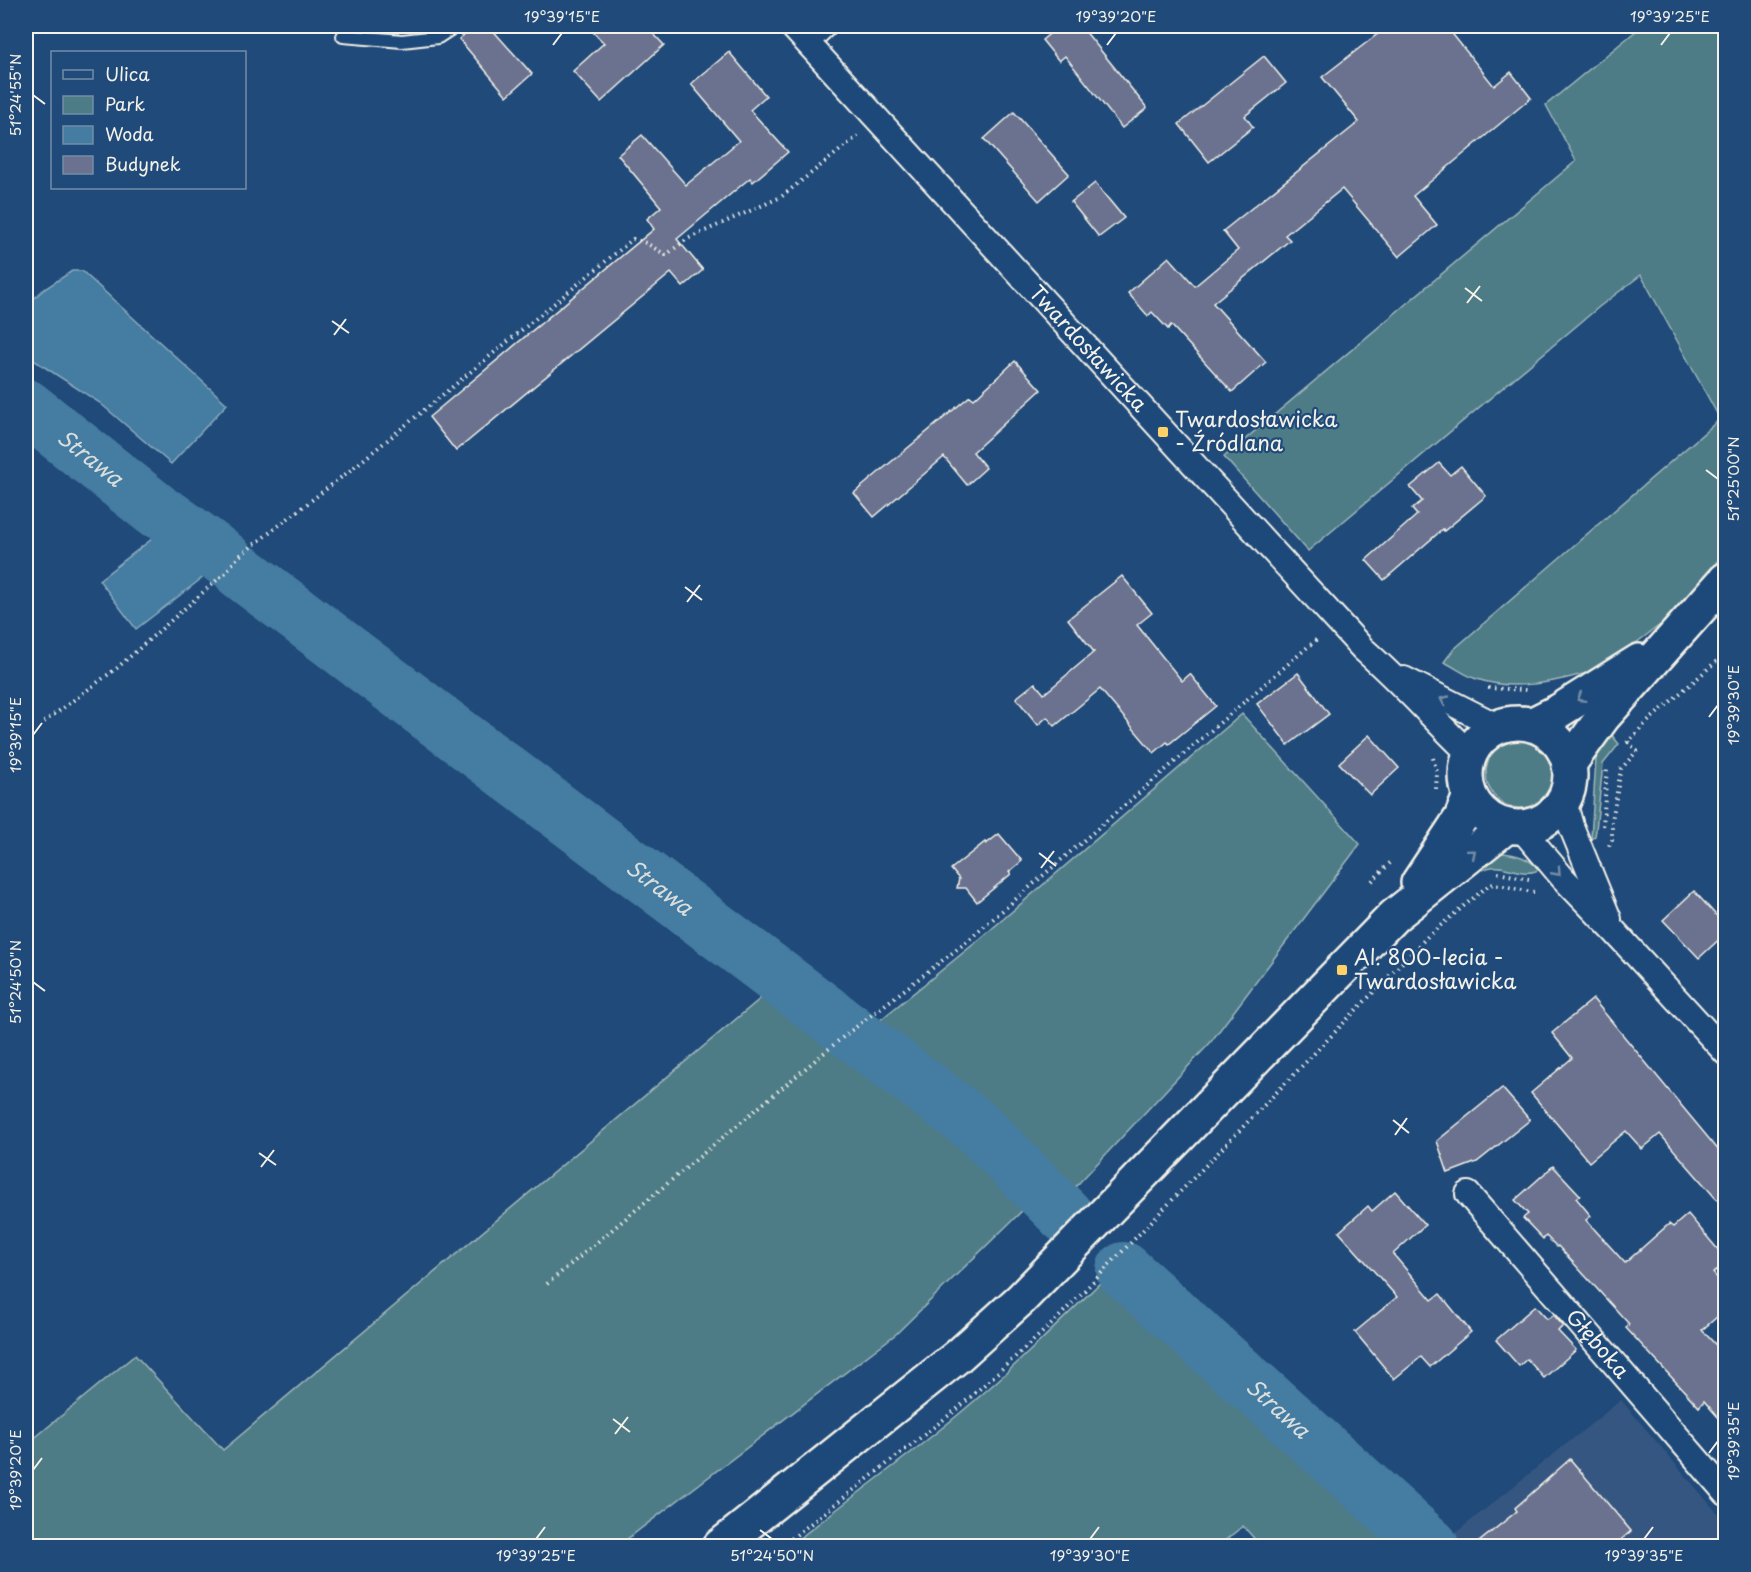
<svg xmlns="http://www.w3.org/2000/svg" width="1751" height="1572" viewBox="0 0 1751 1572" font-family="'Playpen Sans',sans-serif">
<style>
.built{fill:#365680}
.green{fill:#4d7c87;stroke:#a0b6b8;stroke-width:1.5}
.water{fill:#457ca1;stroke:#8babbd;stroke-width:1.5}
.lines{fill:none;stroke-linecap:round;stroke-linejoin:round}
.river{stroke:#457ca1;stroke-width:56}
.building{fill:#6b728f;stroke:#f4f1e8;stroke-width:1.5}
.lane-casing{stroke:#f4f1e8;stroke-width:16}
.street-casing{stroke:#f4f1e8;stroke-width:28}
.secondary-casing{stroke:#f4f1e8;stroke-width:38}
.path{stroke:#f4f1e8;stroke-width:4;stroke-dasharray:1.5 4.5;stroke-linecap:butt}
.lane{stroke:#1f4a7a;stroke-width:12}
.street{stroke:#1f4a7a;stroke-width:24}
.secondary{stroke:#1f4a7a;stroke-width:33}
.oneway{stroke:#748da6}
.ticks{fill:none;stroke:#f4f1e8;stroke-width:2}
.poi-dot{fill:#ffd166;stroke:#1f4a7a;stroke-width:2}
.labels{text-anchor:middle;stroke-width:4.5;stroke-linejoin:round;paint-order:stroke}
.street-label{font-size:21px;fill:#f4f1e8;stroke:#1f4a7a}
.poi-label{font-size:21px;fill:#f4f1e8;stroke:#1f4a7a;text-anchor:start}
.water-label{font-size:22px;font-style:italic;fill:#dadfdd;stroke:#1f4a7a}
.neatline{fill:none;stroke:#f4f1e8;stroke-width:2}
.ticks-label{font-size:15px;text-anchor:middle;fill:#f4f1e8}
</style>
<rect width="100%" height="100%" fill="#1f4a7a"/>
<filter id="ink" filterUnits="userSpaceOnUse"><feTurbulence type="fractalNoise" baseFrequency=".0167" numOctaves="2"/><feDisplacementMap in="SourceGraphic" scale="12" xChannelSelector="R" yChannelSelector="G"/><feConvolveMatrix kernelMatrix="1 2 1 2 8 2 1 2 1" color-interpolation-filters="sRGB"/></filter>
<g filter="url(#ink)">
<polygon class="built" points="1621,1400 1725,1522 1725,1546 1447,1546 1443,1543"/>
<g class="green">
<path d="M1642,26H1725V552L1668,619L1589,678L1583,674C1550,683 1511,691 1477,679C1466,676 1455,667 1444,662L1453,650L1720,419L1641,275L1599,307L1308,551L1224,457L1576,161L1546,105Z"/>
<polygon points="1242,714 1360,844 1210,1043 1065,1198 1025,1158 868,1030 980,939"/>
<polygon points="1610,733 1619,744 1603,764 1596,830 1595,836 1591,839 1596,759"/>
<circle cx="1521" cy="773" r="35"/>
<path d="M1501,853C1518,854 1527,858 1540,869C1521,880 1502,859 1483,870L1479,865L1493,855Z"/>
<polygon points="767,993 956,1133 1027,1206 896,1334 618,1546 26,1546 26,1445 135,1355 223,1450"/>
<path d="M1106,1277L1118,1292L1313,1463L1404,1546H1261L1243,1526L1218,1546H790C848,1499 909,1457 966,1408C1015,1367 1060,1322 1106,1277Z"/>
</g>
<g class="water">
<polygon points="72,271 82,271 227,404 171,464 100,403 26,355 26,306 43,290"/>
<polygon points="161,532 210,572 136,629 99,580"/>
</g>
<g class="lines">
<g class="river">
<path id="s1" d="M26,407L156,510"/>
<polyline points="169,518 225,559"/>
<path id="s2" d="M241,572L976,1126L1066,1216"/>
<path id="s3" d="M1124,1270L1431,1546"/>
</g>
</g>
<g class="building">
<polygon points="475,26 489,26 532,74 507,96 459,39"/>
<polygon points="587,26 646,26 664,45 601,102 573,71 604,43"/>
<polygon points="1059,26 1081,26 1147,108 1122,128 1065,56 1059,61 1042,40"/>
<polygon points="1388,26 1446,26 1494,86 1511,72 1531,98 1413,196 1437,225 1399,257 1342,189 1285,235 1290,240 1213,303 1266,362 1232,392 1171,325 1168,329 1152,312 1148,316 1128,293 1169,257 1195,286 1238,250 1223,231 1359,122 1322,77"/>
<polygon points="729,52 766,96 750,110 788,152 753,182 750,178 677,239 703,270 683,287 671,273 456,451 429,417 654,229 647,219 661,207 618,155 642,135 686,185 739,141 691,84"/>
<polygon points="1264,56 1286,83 1245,116 1253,127 1209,162 1179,124"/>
<polygon points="1014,112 1069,174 1039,201 984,139"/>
<polygon points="1095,183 1124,218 1099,237 1071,202"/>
<polygon points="1015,361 1041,390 973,452 986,468 967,485 944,457 874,517 854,493 970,396 974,399"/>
<polygon points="1439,463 1450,475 1461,466 1486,496 1444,531 1443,529 1384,580 1366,560 1417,515 1412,509 1422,501 1410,487"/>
<polygon points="1122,576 1152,613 1137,625 1182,681 1190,674 1216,706 1169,744 1167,742 1154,753 1100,689 1055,726 1047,717 1038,725 1016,698 1035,683 1044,694 1094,652 1068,619"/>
<polygon points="1298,673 1329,714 1288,745 1257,704"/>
<polygon points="1369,735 1399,768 1370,795 1339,763"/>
<polygon points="999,834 1022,861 1009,872 1011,874 977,902 966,888 957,888 959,879 951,869 985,842 986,844"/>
<polygon points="1694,891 1725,925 1725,934 1699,958 1663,920"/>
<polygon points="1593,999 1725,1158 1725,1209 1660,1134 1642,1149 1626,1131 1589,1162 1531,1093 1572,1058 1552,1033"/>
<polygon points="1502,1088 1530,1120 1477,1162 1448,1173 1437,1141"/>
<polygon points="1553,1166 1580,1195 1576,1198 1591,1216 1586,1220 1625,1263 1669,1224 1673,1227 1688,1214 1725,1258 1725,1263 1713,1273 1725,1287 1725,1310 1702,1330 1725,1355 1725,1425 1704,1401 1699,1407 1626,1328 1629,1324 1558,1246 1557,1247 1546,1236 1543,1239 1523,1218 1528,1214 1515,1200"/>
<polygon points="1395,1191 1425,1225 1393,1254 1432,1300 1440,1294 1471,1332 1430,1367 1421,1357 1394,1379 1355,1332 1397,1297 1339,1232 1368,1206 1372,1211"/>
<polygon points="1535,1306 1547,1319 1554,1315 1563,1326 1558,1331 1576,1350 1544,1378 1527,1359 1519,1366 1496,1340"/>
<polygon points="1570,1459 1631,1531 1614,1546 1474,1546 1517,1511 1515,1508"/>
</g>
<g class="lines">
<defs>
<g id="lane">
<polyline points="343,36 402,41 438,37 455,26"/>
<polyline points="811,46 832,26"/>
</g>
<g id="street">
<path id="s4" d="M792,26L1363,649C1401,682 1434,720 1470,754"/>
<polyline points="1404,679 1497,726"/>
<polyline points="1564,801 1571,826 1609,919"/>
<polyline points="1520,827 1563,878 1615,932 1726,1053"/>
<path id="s5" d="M1468,1194L1726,1493"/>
</g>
<g id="secondary">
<circle cx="1518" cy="775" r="52"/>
<polyline points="1533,724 1559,711 1639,661"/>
<polyline points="1569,764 1603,717 1726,579"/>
<polyline points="1418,883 1461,818 1470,796"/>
<polyline points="720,1546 958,1356 1021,1299 1394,916 1507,826"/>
</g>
</defs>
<use href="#lane" class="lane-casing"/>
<use href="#street" class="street-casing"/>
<use href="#secondary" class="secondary-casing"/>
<g class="path">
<polyline points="1488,688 1526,690"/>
<polyline points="44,722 117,668 225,573 238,557 352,469 633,239 646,243 666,255 687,239 781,197 858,136"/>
<polyline points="1627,743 1645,724 1726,653"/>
<polyline points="1433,758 1437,772 1436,789"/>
<polyline points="1603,826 1607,768"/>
<polyline points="1609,846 1612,840 1612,821 1621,769 1637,751 1625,739"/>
<polyline points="1498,873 1529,879"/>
<polyline points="1372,881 1393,860"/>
<polyline points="547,1284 843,1037 965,943 1317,639"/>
<polyline points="782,1546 957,1409 1053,1323 1428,936 1489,885 1494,884 1532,892 1538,891"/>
</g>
<use href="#lane" class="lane"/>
<use href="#street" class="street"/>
<use href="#secondary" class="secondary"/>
</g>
<defs><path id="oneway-chevron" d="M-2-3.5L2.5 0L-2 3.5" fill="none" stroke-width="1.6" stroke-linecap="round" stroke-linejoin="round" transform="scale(1.5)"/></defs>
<g class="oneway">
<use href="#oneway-chevron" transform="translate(1581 698) rotate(148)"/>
<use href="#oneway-chevron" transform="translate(1444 700) rotate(-155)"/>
<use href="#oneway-chevron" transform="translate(1472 853) rotate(-40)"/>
<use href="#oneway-chevron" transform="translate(1557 872) rotate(48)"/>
</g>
</g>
<path class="ticks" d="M553,45L562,33M1107,45L1116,33M1661,45L1670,33M33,95L45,104M1465,288L1482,301M1467,303L1480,286M332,321L349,333M334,335L346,319M1706,470L1718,479M685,587L702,600M687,602L700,585M1709,717L1718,705M33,735L42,723M1039,853L1056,866M1041,868L1054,851M33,982L45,991M1393,1120L1409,1133M1395,1135L1407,1118M259,1153L276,1165M261,1167L274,1150M613,1419L630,1432M615,1434L628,1417M1709,1453L1718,1441M33,1470L42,1458M760,1530L772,1539M536,1539L545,1527M1090,1539L1099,1527M1644,1539L1653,1527"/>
<g class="poi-dot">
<rect x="1157" y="426" width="12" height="12" rx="3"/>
<rect x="1336" y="964" width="12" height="12" rx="3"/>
</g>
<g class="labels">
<g class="street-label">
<text dy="7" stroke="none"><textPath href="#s4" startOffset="438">Twardosławicka</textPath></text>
<text dy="7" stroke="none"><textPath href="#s5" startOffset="198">Głęboka</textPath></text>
</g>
<g class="poi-label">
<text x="1175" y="427">Twardosławicka<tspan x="1175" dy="24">- Źródlana</tspan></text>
<text x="1354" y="965">Al. 800-lecia -<tspan x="1354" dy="24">Twardosławicka</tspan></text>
</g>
<g class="water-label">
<text dy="8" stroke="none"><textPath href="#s1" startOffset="82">Strawa</textPath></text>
<text dy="8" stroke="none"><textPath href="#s2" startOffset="524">Strawa</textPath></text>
<text dy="8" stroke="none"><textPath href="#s3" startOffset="207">Strawa</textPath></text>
</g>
</g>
<rect width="1751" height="1572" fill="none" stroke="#1f4a7a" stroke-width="66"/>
<rect x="51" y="51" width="195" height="138" fill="#1f4a7a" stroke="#748da6" stroke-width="1.5"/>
<rect x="63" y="70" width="30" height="9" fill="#1f4a7a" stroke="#748da6" stroke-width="1.5"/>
<text x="105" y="81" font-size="18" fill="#f4f1e8">Ulica</text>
<rect x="63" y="96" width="30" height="18" fill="#4d7c87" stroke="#748da6" stroke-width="1.5"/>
<text x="105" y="111" font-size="18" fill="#f4f1e8">Park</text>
<rect x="63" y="126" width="30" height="18" fill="#457ca1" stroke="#748da6" stroke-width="1.5"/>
<text x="105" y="141" font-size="18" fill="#f4f1e8">Woda</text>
<rect x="63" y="156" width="30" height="18" fill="#6b728f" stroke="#748da6" stroke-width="1.5"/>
<text x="105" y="171" font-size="18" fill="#f4f1e8">Budynek</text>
<rect x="33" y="33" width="1685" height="1506" class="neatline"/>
<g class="ticks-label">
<text x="562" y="22">19°39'15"E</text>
<text x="1116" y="22">19°39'20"E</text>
<text x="1670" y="22">19°39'25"E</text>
<text transform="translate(16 95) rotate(-90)" y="5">51°24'55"N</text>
<text transform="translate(1734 479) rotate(-90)" y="5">51°25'00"N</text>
<text transform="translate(1734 705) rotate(-90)" y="5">19°39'30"E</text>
<text transform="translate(16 735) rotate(-90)" y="5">19°39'15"E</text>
<text transform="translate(16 982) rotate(-90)" y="5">51°24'50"N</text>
<text transform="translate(1734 1441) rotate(-90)" y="5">19°39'35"E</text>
<text transform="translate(16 1470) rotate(-90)" y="5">19°39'20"E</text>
<text x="536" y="1561">19°39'25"E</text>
<text x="772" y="1561">51°24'50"N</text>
<text x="1090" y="1561">19°39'30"E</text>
<text x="1644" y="1561">19°39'35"E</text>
</g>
</svg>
